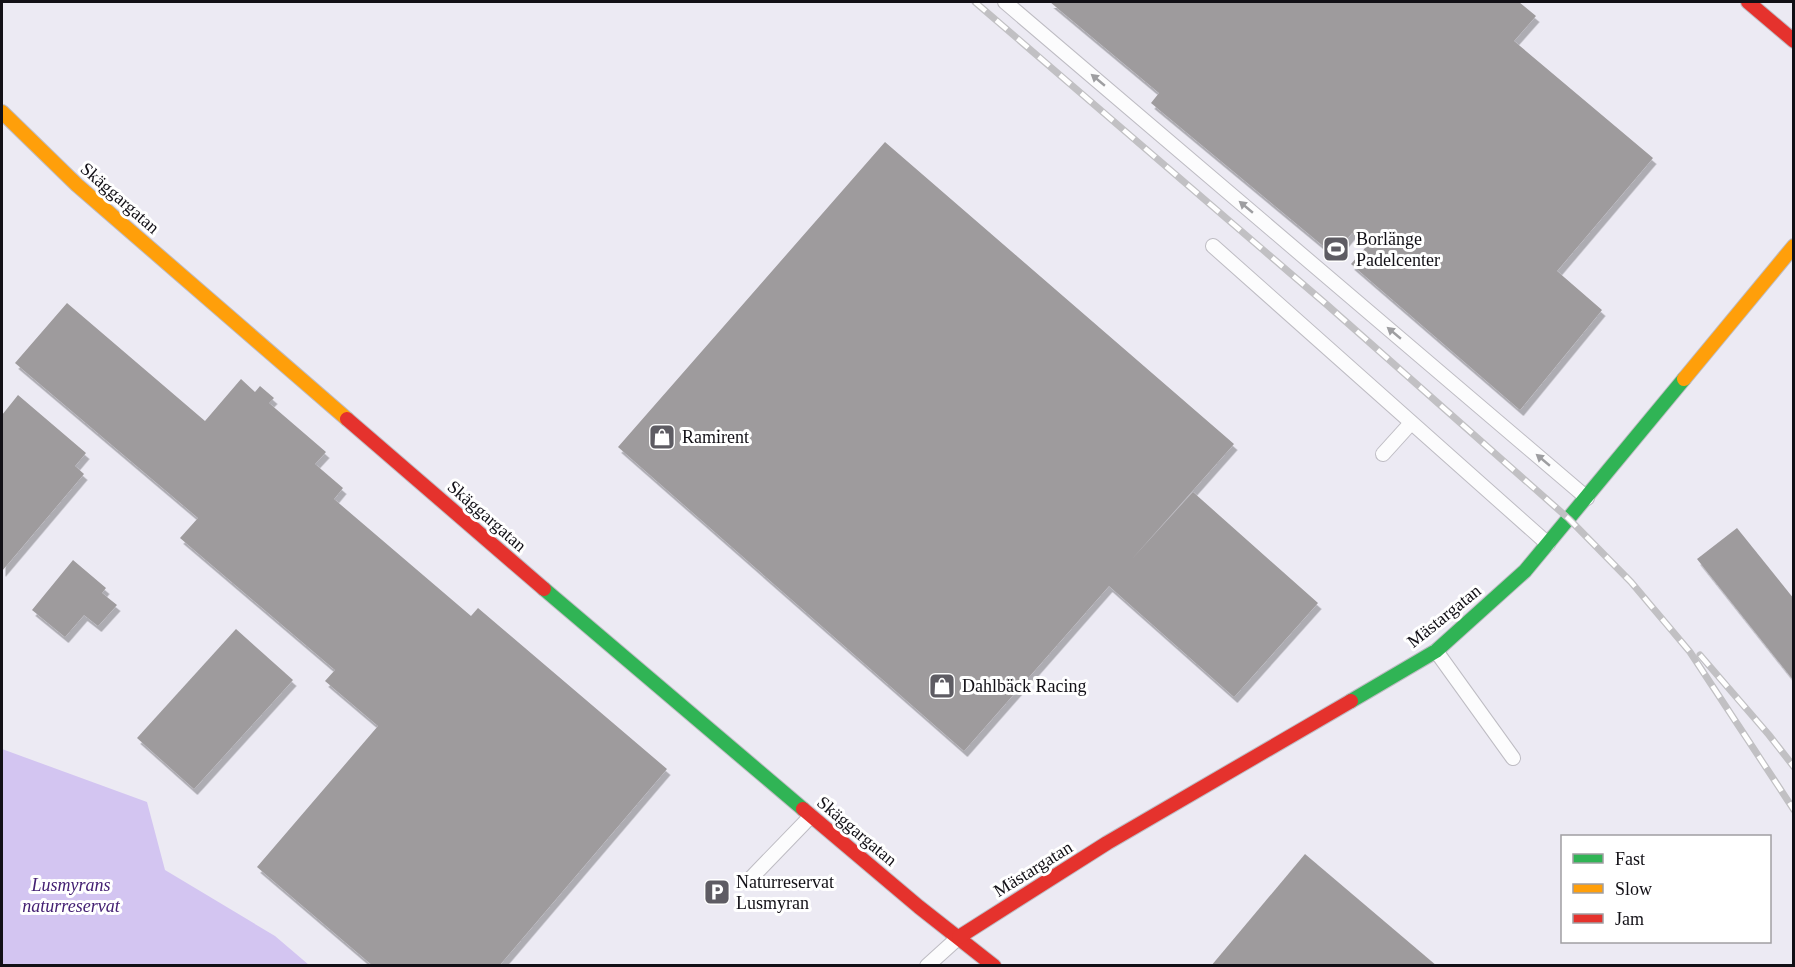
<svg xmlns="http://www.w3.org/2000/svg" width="1795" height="967" viewBox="0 0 1795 967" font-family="'Times New Roman',serif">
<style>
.green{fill:#d3c5f1}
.building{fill:#9e9b9d;filter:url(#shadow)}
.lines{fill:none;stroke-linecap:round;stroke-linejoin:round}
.lane-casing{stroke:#bebcc3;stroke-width:16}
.fast-casing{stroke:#bebcc3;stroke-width:16}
.slow-casing{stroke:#bebcc3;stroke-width:16}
.jam-casing{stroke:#bebcc3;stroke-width:16}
.lane{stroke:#fcfcfd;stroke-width:14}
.fast{stroke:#30b455;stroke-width:14}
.slow{stroke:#ff9f0a;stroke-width:14}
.jam{stroke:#e5322d;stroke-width:14}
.rail-casing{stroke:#c1c0c3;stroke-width:7}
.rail{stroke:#fff;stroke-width:4.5;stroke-dasharray:14;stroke-linecap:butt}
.oneway{fill:#9e9ea1}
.labels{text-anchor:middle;stroke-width:6;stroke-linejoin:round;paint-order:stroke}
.street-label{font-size:18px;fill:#121016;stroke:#fff}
.poi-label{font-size:18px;fill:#121016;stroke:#fff;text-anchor:start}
.park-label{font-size:18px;font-style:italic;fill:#442073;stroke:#fff}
</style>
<defs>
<filter id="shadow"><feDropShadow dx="3.5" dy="6" stdDeviation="0" flood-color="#0004"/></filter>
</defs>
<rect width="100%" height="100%" fill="#eceaf3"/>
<polygon class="green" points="2,749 147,802 165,870 275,936 309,965 2,965"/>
<g class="building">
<polygon points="1050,2 1519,2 1536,16 1514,41 1653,158 1557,271 1602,310 1520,410 1351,264 1366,247 1352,233 1334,255 1151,103 1159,93"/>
<polygon points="885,142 1234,444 1132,559 1193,492 1318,603 1234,697 1109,586 964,751 618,447"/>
<polygon points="67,303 205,421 241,379 255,392 260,386 274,398 269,403 326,452 315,464 343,488 334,499 471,616 478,608 667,769 499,966 373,966 257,867 378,726 325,681 335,670 180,538 198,518 15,363"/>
<polygon points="18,395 86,453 75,466 84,474 2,571 2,415"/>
<polygon points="1737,528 1794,599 1794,681 1697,559"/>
<polygon points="73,560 106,588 102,593 117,605 98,626 84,615 65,637 32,610"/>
<polygon points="236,629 293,680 194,789 137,738"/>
<polygon points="1305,854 1437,966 1211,966"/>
</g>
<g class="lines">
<defs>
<g id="lane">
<polyline points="1005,2 1587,498"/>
<polyline points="1213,246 1548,544"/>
<polyline points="1383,454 1411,423"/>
<polyline points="1436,651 1513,758"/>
<polyline points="751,878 811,816"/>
<polyline points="927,966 959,937"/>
</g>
<g id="fast">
<polyline points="544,589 803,809"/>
<polyline points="1351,701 1436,651 1525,571 1684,379"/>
</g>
<g id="slow">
<polyline points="2,112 77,185 347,419"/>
<polyline points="1684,379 1794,246"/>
</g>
<g id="jam">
<polyline points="1748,2 1794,41"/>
<polyline points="347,419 544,589"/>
<polyline points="803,809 919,907 994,966"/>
<polyline points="959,937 1107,843 1351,701"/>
</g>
</defs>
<use href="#lane" class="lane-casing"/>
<use href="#fast" class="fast-casing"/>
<use href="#slow" class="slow-casing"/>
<use href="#jam" class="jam-casing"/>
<use href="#lane" class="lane"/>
<use href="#fast" class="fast"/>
<use href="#slow" class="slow"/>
<use href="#jam" class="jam"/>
<defs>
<g id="rail">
<polyline points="975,2 1326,304 1569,519 1631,582 1690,652 1794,810"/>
<polyline points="1700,655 1769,735 1794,767"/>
</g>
</defs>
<use href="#rail" class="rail-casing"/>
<use href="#rail" class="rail"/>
</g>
<defs><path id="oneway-solid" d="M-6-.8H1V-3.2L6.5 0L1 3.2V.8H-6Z" transform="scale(1.5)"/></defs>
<g class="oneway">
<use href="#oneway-solid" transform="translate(1098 80) rotate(-140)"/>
<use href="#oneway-solid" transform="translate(1246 207) rotate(-140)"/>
<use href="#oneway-solid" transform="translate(1394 333) rotate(-140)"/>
<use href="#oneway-solid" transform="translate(1543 460) rotate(-140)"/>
</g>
<defs>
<symbol id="stadium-square" viewBox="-11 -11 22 22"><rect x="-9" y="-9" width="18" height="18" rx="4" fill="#5e5c63" stroke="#fff"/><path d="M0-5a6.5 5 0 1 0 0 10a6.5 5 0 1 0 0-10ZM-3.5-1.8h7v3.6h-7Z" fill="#fff"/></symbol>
<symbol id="shop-square" viewBox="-11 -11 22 22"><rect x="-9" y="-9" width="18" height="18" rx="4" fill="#5e5c63" stroke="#fff"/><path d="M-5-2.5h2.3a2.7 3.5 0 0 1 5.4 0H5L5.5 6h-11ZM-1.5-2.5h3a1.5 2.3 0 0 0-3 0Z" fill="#fff"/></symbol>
<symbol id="parking-square" viewBox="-11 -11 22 22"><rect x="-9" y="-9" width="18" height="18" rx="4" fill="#5e5c63" stroke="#fff"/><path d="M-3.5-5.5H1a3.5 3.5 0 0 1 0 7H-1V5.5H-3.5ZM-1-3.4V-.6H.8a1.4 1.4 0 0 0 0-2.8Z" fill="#fff"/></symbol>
</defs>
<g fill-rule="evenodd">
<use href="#stadium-square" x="1321" y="234" width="30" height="30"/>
<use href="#shop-square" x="647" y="422" width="30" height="30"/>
<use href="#shop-square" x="927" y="671" width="30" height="30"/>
<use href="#parking-square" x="702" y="877" width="30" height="30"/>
</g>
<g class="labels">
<g class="street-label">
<text transform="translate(120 198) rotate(41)" y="6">Skäggargatan</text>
<text transform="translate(487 516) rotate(41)" y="6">Skäggargatan</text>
<text transform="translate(1444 616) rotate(-39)" y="6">Mästargatan</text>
<text transform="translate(857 831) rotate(40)" y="6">Skäggargatan</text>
<text transform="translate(1033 869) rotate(-32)" y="6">Mästargatan</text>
</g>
<g class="poi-label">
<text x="1356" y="245">Borlänge<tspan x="1356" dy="21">Padelcenter</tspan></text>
<text x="682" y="443">Ramirent</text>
<text x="962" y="692">Dahlbäck Racing</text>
<text x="736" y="888">Naturreservat<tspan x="736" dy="21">Lusmyran</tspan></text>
</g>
<g class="park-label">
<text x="71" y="891">Lusmyrans<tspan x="71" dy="21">naturreservat</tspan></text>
</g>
</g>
<rect width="1795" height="967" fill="none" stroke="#121016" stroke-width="6"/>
<rect x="1561" y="835" width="210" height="108" fill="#ffffff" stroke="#a09fa2" stroke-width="1.5"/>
<rect x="1573" y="854" width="30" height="9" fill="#30b455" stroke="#a09fa2" stroke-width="1.5"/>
<text x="1615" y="865" font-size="18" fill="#121016">Fast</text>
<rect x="1573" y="884" width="30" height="9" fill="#ff9f0a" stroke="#a09fa2" stroke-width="1.5"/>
<text x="1615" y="895" font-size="18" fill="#121016">Slow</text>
<rect x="1573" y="914" width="30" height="9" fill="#e5322d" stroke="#a09fa2" stroke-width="1.5"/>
<text x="1615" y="925" font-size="18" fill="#121016">Jam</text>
</svg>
